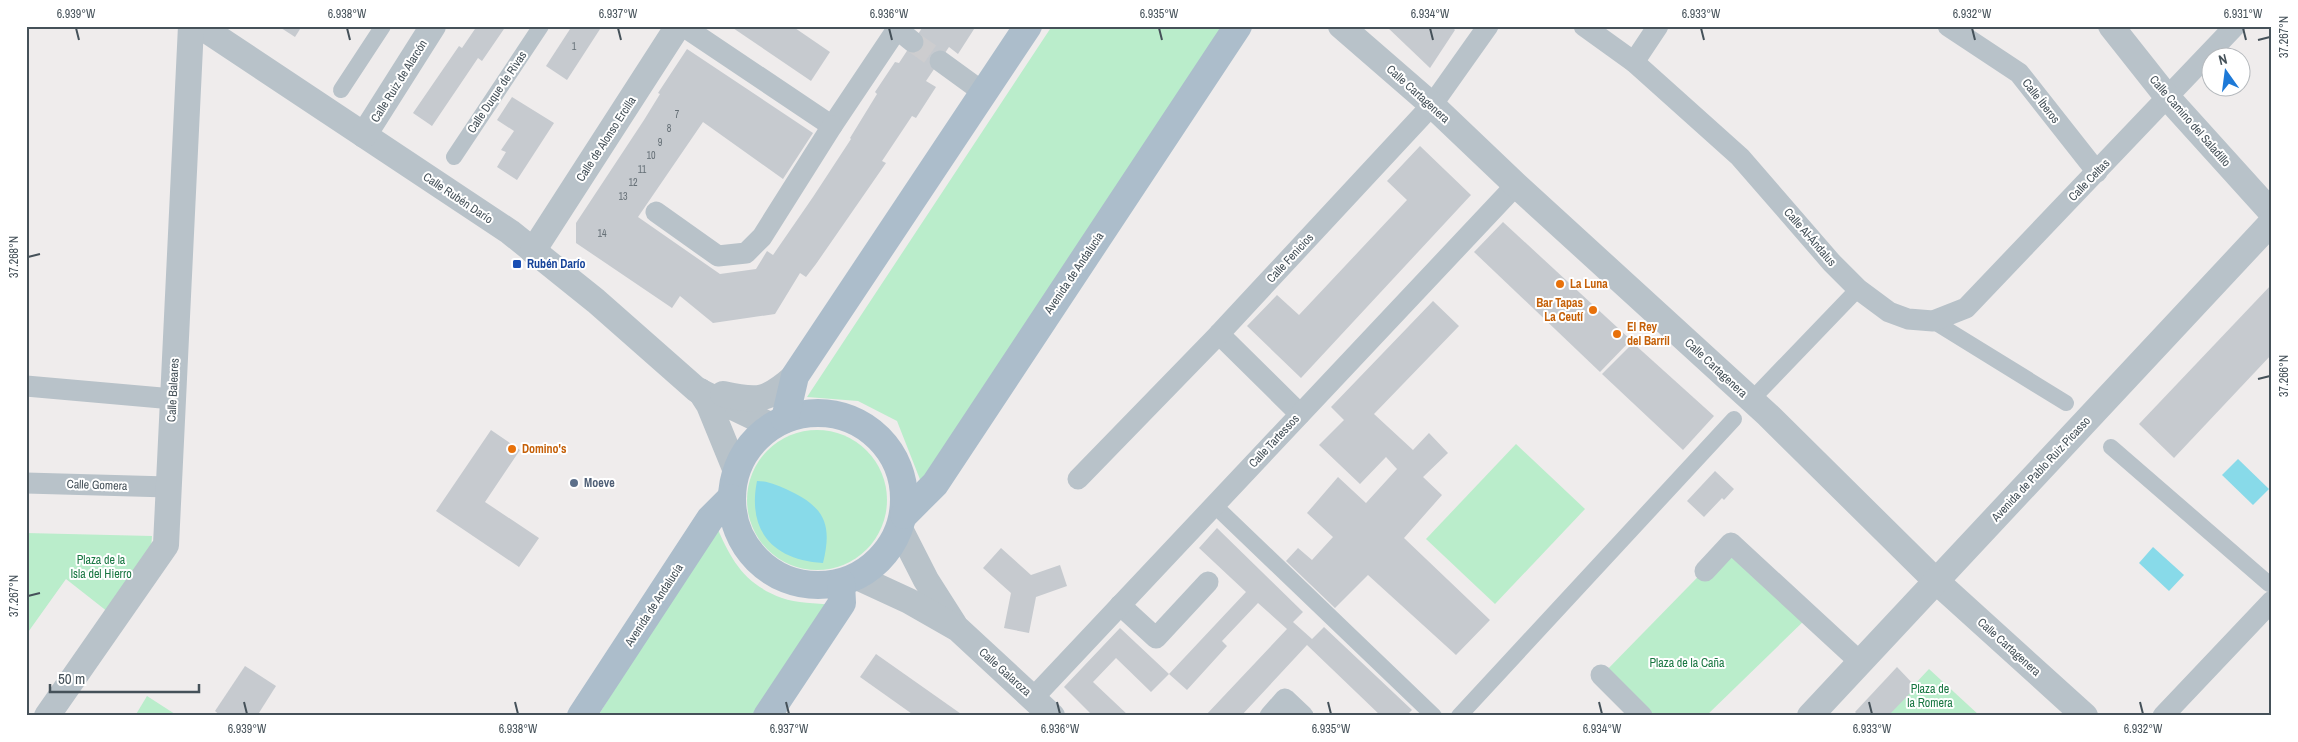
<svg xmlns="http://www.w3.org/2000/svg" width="2298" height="742" viewBox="0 0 2298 742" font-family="'Archivo Narrow',sans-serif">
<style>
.green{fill:#baedcb}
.water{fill:#88dae9}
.building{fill:#c6cacf}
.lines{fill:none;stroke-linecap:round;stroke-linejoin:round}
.minor-tunnel{stroke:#cdcdcf;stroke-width:21;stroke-dasharray:21 11;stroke-linecap:butt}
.pedestrian{stroke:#b8c2c9;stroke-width:16}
.minor{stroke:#b8c2c9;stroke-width:21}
.tertiary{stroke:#b8c2c9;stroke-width:26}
.primary{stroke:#acbdcb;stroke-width:28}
.ticks{fill:none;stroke:#455159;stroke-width:2}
.transit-dot{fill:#1a4fb4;stroke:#fff;stroke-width:2}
.food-dot{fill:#e8710a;stroke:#fff;stroke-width:2}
.service-dot{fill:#5c6f8a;stroke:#fff;stroke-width:2}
.labels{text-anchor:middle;stroke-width:4;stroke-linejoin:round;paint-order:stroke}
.number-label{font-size:10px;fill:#656f76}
.street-label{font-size:12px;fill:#455159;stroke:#fff}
.transit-label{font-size:12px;font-weight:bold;fill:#164399;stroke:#fff;text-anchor:start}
.food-label{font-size:12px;font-weight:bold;fill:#c56008;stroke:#fff;text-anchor:start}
.service-label{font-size:12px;font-weight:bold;fill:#4e5e75;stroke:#fff;text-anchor:start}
.park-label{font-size:12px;fill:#197742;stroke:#fff}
.neatline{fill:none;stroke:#455159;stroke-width:2}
.ticks-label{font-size:12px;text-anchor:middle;fill:#455159}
</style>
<rect width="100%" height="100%" fill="#efecec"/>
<g class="green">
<polygon points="1052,26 1223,26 921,482 897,421 858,401 807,397"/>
<circle cx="817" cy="500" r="70"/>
<polygon points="1516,444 1585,509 1495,604 1426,539"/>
<path d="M716,525C731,560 744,584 782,598C796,603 816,603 832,605L758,716H598Z"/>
<polygon points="26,533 152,536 151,550 108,612 66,579 26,635"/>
<polygon points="1731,543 1810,615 1706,716 1642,716 1601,676"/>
<polygon points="1929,669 1980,716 1885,716"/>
<polygon points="147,696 178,716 135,716"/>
</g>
<g class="water">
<polygon points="2238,459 2269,489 2253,505 2222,475"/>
<path d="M757,481C769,481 779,486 790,491C826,508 832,526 823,563C773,560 747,531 757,481Z"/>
<polygon points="2153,547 2184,575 2169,591 2139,563"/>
</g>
<g class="building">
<polygon points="278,26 302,26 295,37"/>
<polygon points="477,26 506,26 482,61 478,58 432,126 413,113 459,46 462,48"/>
<polygon points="572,26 602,26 567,80 546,66"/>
<polygon points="730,26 792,26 830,52 811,81"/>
<polygon points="919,26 976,26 958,54 949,47 926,81 936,87 916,118 912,116 882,161 886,163 816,264 806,277 800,273 775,314 713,323 680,296 672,308 576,243 576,223 644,120 660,94 658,93 687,49 813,133 783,179 703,122 638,217 720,274 756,269 767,251 773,255 813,197 851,139 850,138 877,94 875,92 895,62 899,63 922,28"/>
<polygon points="1386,26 1451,26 1455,30 1430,68"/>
<polygon points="512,97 554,123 517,180 497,167 506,152 501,150 514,131 497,120"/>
<polygon points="1420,146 1471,195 1301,378 1247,326 1277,295 1299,315 1407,200 1387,181"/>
<polygon points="1503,222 1631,340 1600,372 1474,252"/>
<polygon points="2272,284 2272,354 2174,458 2139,424"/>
<polygon points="1433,301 1459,326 1374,414 1413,450 1429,433 1448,453 1423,477 1442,495 1404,538 1490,620 1456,655 1368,575 1335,608 1286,561 1298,548 1312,560 1333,537 1307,513 1338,477 1366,503 1397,469 1386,457 1360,484 1319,445 1344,420 1331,407"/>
<polygon points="1633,343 1714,416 1683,450 1602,374"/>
<polygon points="491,430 520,450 485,502 539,538 519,567 436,511"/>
<polygon points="1715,471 1734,489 1724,500 1722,498 1704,517 1687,501"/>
<polygon points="1217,528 1303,612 1293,622 1312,639 1324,627 1412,710 1406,716 1381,716 1307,645 1241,716 1205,716 1287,629 1258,603 1222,641 1227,646 1187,690 1169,674 1246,592 1199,548"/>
<polygon points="1001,548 1031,575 1060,565 1067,586 1036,597 1029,633 1004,628 1011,593 983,568"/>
<polygon points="1120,628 1169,674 1151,692 1116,658 1093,682 1129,716 1093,716 1064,687"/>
<polygon points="876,654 964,716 915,716 860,677"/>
<polygon points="245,666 276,686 257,716 221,716 215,711"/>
<polygon points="1897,667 1916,687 1888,716 1859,716 1855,712"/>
</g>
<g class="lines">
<polyline class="minor-tunnel" points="913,42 940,61"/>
<g class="pedestrian">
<polyline points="341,90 383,26"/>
<polyline points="454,157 541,26"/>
<polyline points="1933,321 2066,403"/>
<polyline points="1759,392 1858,289"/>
<polyline points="2111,447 2269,584"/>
<polyline points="1214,505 1434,716"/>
<polyline points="1459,716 1734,419"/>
</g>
<g class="minor">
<polyline points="683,26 832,126 899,26"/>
<polyline points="1584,26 1634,62 1740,157 1832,263 1858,289 1889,312 1908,319 1933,321 1966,308 2235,26"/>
<polyline points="1948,26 2019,73 2097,172"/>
<polyline points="897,29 913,42"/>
<polyline points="940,61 984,93"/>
<polyline points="1634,62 1658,26"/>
<polyline points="656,212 718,256 746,253 762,237 832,126"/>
<polyline points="1219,334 1300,414"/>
<polyline points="26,386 173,399"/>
<polyline points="1078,479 1219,334 1432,105 1488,26"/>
<polyline points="26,483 168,487"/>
<polyline points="1705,571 1731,543 1860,662"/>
<polyline points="1120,605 1156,638 1208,582"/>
<polyline points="1601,675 1642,716"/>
<polyline points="1033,698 1516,185"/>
<polyline points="1270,716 1285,699 1303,716"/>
<polyline points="2163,716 2272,601"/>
</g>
<g class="tertiary">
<polyline points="200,26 510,232 596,301 697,390 772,426"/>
<polyline points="1341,26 1432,105 1516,185 1768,415 1936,581 2085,716"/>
<polyline points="2111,26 2168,98 2272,213"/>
<polyline points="364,135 433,26"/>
<polyline points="533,251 678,26"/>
<polyline points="700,391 709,405 736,471"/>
<path d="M723,394C759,402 767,401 795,376"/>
<polyline points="900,529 926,580 954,624"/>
<polyline points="857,577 909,601 958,629 1052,716"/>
<polyline points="47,716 166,545 191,26"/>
<polyline points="1810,716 2272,222"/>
</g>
<g class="primary">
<circle cx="818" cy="499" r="86"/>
<polyline points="785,419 795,376 1028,26"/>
<polyline points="904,515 935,484 1238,26"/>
<polyline points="581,716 710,519 731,498"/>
<polyline points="767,716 842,603 841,583"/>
</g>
</g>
<path class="ticks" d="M76,28L79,40M347,28L350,40M618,28L621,40M889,28L892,40M1159,28L1162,40M1430,28L1433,40M1701,28L1704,40M1972,28L1975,40M2243,28L2246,40M2258,40L2270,37M28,257L40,254M2258,379L2270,376M28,596L40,593M244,702L247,714M515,702L518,714M786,702L789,714M1057,702L1060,714M1328,702L1331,714M1599,702L1602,714M1869,702L1872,714M2140,702L2143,714"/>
<rect class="transit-dot" x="512" y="259" width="10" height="10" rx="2.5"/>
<g class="food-dot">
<circle cx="1560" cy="284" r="5"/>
<circle cx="1593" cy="310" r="5"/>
<circle cx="1617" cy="334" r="5"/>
<circle cx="512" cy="449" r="5"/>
</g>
<circle class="service-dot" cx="574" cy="483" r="5"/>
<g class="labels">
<g class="number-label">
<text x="574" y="50">1</text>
<text x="677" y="118">7</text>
<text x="669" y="132">8</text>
<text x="660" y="146">9</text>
<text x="651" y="159">10</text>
<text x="642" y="173">11</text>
<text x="633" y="186">12</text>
<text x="623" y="200">13</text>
<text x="602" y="237">14</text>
</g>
<g class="street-label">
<text transform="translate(399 81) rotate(-58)" y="4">Calle Ruiz de Alarcón</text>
<text transform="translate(497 92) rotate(-56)" y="4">Calle Duque de Rivas</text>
<text transform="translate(1418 94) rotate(42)" y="4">Calle Cartagenera</text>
<text transform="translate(2041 101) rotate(52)" y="4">Calle Íberos</text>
<text transform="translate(2190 121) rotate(49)" y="4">Calle Camino del Saladillo</text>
<text transform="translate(606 139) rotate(-57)" y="4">Calle de Alonso Ercilla</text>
<text transform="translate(2089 180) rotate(-46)" y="4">Calle Celtas</text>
<text transform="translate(458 198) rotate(34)" y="4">Calle Rubén Darío</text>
<text transform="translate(1810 237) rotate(49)" y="4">Calle Al-Ándalus</text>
<text transform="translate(1290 258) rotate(-47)" y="4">Calle Fenicios</text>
<text transform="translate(1074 273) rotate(-56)" y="4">Avenida de Andalucía</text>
<text transform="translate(1716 368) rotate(43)" y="4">Calle Cartagenera</text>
<text transform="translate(173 390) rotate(-87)" y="4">Calle Baleares</text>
<text transform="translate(1274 441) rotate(-47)" y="4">Calle Tartessos</text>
<text transform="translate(2041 469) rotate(-47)" y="4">Avenida de Pablo Ruiz Picasso</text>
<text transform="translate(97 485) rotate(2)" y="4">Calle Gomera</text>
<text transform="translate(654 605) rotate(-57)" y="4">Avenida de Andalucía</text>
<text transform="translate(2009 647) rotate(42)" y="4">Calle Cartagenera</text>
<text transform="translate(1005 672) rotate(42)" y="4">Calle Galaroza</text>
</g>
<g class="transit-label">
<text x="527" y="268">Rubén Darío</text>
</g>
<g class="food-label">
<text x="1570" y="288">La Luna</text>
<text x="1583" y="307" text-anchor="end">Bar Tapas<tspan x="1583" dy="14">La Ceutí</tspan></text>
<text x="1627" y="331">El Rey<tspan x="1627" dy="14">del Barril</tspan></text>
<text x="522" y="453">Domino's</text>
</g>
<g class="service-label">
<text x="584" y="487">Moeve</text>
</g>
<g class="park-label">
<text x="101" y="564">Plaza de la<tspan x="101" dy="14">Isla del Hierro</tspan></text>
<text x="1687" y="667">Plaza de la Caña</text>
<text x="1930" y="693">Plaza de<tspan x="1930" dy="14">la Romera</tspan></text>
</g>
</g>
<rect width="2298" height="742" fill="none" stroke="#ffffff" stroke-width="55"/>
<g transform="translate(2226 72) rotate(346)"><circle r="24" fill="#ffffff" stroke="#b5b9bd"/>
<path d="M0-4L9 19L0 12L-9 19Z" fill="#1d79d7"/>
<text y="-8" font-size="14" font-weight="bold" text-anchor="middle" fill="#455159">N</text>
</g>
<path d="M50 684v8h149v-8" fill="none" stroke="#455159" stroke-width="2.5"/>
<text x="58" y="684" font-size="15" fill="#455159" stroke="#ffffff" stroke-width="4" paint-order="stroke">50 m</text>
<rect x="28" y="28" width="2242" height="686" class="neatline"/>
<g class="ticks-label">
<text x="76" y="18">6.939°W</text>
<text x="347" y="18">6.938°W</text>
<text x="618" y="18">6.937°W</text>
<text x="889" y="18">6.936°W</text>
<text x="1159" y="18">6.935°W</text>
<text x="1430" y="18">6.934°W</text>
<text x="1701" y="18">6.933°W</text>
<text x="1972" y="18">6.932°W</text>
<text x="2243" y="18">6.931°W</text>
<text transform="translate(2284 37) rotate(-90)" y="4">37.267°N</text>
<text transform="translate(14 257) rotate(-90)" y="4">37.268°N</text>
<text transform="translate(2284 376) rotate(-90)" y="4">37.266°N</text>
<text transform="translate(14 596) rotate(-90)" y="4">37.267°N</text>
<text x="247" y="733">6.939°W</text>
<text x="518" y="733">6.938°W</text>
<text x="789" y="733">6.937°W</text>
<text x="1060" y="733">6.936°W</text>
<text x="1331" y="733">6.935°W</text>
<text x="1602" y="733">6.934°W</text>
<text x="1872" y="733">6.933°W</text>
<text x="2143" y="733">6.932°W</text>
</g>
</svg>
